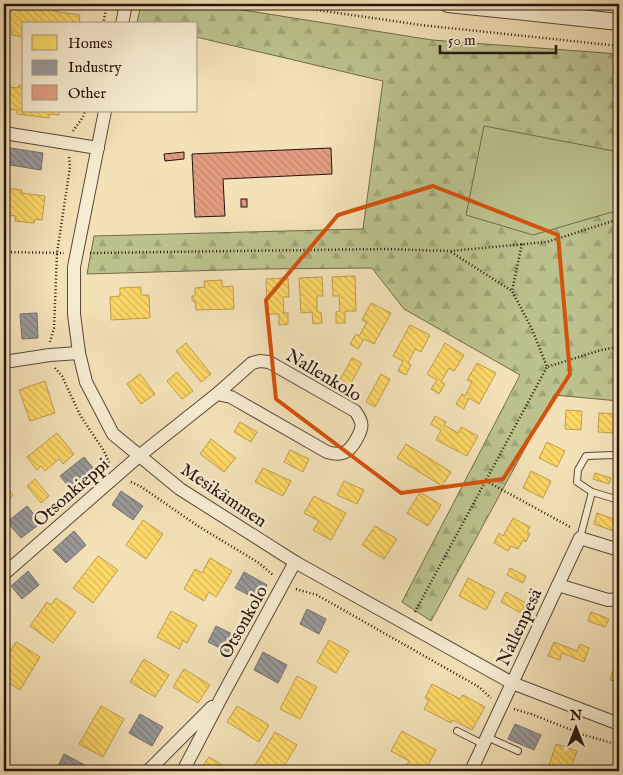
<svg xmlns="http://www.w3.org/2000/svg" width="623" height="775" viewBox="0 0 623 775" font-family="'IM FELL English',serif">
<style>
.forest{fill:url(#forest-firs);stroke:#716b4d}
.park{fill:#bcc28e;stroke:#716b4d}
.homes{fill:url(#homes-back-hatch);stroke:#be9e4b}
.industry{fill:url(#industry-back-hatch);stroke:#76716f}
.building{fill:url(#building-back-hatch);stroke:#26140c}
.lines{fill:none;stroke-linecap:round;stroke-linejoin:round}
.service-casing{stroke:#594737;stroke-width:8}
.minor-casing{stroke:#594737;stroke-width:14}
.tertiary-casing{stroke:#594737;stroke-width:18}
.path{stroke:#26140c;stroke-width:2.5;stroke-dasharray:1 2.5;stroke-linecap:butt}
.service{stroke:#f7ecd1;stroke-width:6}
.minor{stroke:#f7ecd1;stroke-width:12}
.tertiary{stroke:#f7ecd1;stroke-width:16}
.marked{fill:none;stroke:#d5520c;stroke-width:4;stroke-linejoin:round}
.labels{text-anchor:middle;stroke-width:5;stroke-linejoin:round;paint-order:stroke}
.street-label{font-size:18px;fill:#26140c;stroke:#f7ecd1}
</style>
<defs>
<pattern id="forest-firs" width="22" height="20" patternUnits="userSpaceOnUse" patternTransform="scale(1.25)"><rect width="22" height="20" fill="#bcc28e"/><path d="M5 1l3.5 6h-7zM16 11l3.5 6h-7z" fill="#a1a679"/></pattern>
<pattern id="homes-back-hatch" width="6" height="6" patternUnits="userSpaceOnUse" patternTransform="scale(1.25)"><rect width="6" height="6" fill="#ffd966"/><path d="M-1 5l2 2M0 0l6 6M5-1l2 2" fill="none" stroke="#dab957"/></pattern>
<pattern id="industry-back-hatch" width="6" height="6" patternUnits="userSpaceOnUse" patternTransform="scale(1.25)"><rect width="6" height="6" fill="#999"/><path d="M-1 5l2 2M0 0l6 6M5-1l2 2" fill="none" stroke="#7d7c7b"/></pattern>
<pattern id="building-back-hatch" width="6" height="6" patternUnits="userSpaceOnUse" patternTransform="scale(1.25)"><rect width="6" height="6" fill="#e29d81"/><path d="M-1 5l2 2M0 0l6 6M5-1l2 2" fill="none" stroke="#c2866e"/></pattern>
</defs>
<rect width="100%" height="100%" fill="#f3e1b8"/>
<filter id="stains"><feTurbulence type="fractalNoise" baseFrequency=".004" numOctaves="4"/><feColorMatrix values="0 0 0 0 .2 0 0 0 0 .09 0 0 0 0 .02 0 0 0 .5 -.17"/></filter>
<radialGradient id="worn" r=".72"><stop offset=".6" stop-color="#630" stop-opacity="0"/><stop offset="1" stop-color="#630" stop-opacity=".3"/></radialGradient>
<polygon class="forest" points="141,4 205,4 432,40 619,54 619,401 554,395 431,621 402,602 520,375 404,309 372,268 260,269 87,274 94,236 363,229 383,81 196,37 196,24 137,23"/>
<polygon class="park" points="484,126 619,152 619,210 533,235 466,215"/>
<g class="homes">
<polygon points="8,6 34,9 34,6 53,9 53,11 80,15 79,24 24,24 24,37 12,35 12,30 5,30"/>
<polygon points="19,85 24,86 24,111 59,111 59,115 49,114 49,118 17,114 17,110 8,109 10,87 18,88"/>
<polygon points="4,188 22,190 21,193 45,196 42,220 35,219 34,223 15,221 16,216 5,215 5,218 4,218"/>
<polygon points="355,276 356,311 345,311 345,323 336,323 336,312 340,311 339,296 333,296 332,277"/>
<polygon points="322,277 323,296 317,296 317,312 321,312 322,323 313,324 312,312 301,313 299,278"/>
<polygon points="288,278 289,297 283,297 284,313 288,313 288,324 279,325 279,314 267,314 266,279"/>
<polygon points="222,280 222,287 233,286 234,309 196,310 195,301 192,301 192,296 195,296 195,288 205,287 204,281"/>
<polygon points="4,282 7,282 8,310 4,310"/>
<polygon points="141,287 141,295 149,295 150,318 111,320 110,297 120,296 120,288"/>
<polygon points="371,303 391,313 374,344 364,339 358,349 350,344 356,334 359,336 367,322 362,320"/>
<polygon points="410,325 430,335 421,352 415,349 408,363 411,365 406,375 398,371 403,361 393,356"/>
<polygon points="186,343 211,374 201,382 176,351"/>
<polygon points="445,343 464,355 454,371 449,368 441,382 445,384 439,394 431,389 437,380 427,374"/>
<polygon points="352,358 362,363 347,390 337,385"/>
<polygon points="477,363 496,373 479,404 469,398 464,409 456,404 462,394 465,396 472,382 467,380"/>
<polygon points="177,372 193,391 182,399 167,381"/>
<polygon points="140,374 155,394 141,404 127,384"/>
<polygon points="381,374 390,379 375,407 366,402"/>
<polygon points="45,381 55,413 30,421 19,390"/>
<polygon points="566,410 582,411 581,430 565,429"/>
<polygon points="599,413 615,414 614,433 598,432"/>
<polygon points="435,416 446,422 444,425 458,433 461,427 478,436 467,456 436,440 441,430 431,424"/>
<polygon points="240,422 257,432 251,442 234,432"/>
<polygon points="57,433 74,454 63,464 59,459 45,471 41,466 37,470 27,457"/>
<polygon points="211,439 236,458 224,472 200,454"/>
<polygon points="547,442 565,451 557,467 539,458"/>
<polygon points="406,444 451,472 442,486 397,458"/>
<polygon points="290,450 309,459 303,472 284,462"/>
<polygon points="263,468 291,481 283,496 255,482"/>
<polygon points="531,471 551,481 543,498 523,488"/>
<polygon points="595,473 611,478 609,484 593,479"/>
<polygon points="35,479 49,496 41,503 27,486"/>
<polygon points="344,481 364,490 357,504 337,495"/>
<polygon points="4,484 13,495 7,501 8,503 4,506"/>
<polygon points="420,492 441,505 428,526 407,513"/>
<polygon points="314,496 346,513 331,540 313,530 319,521 304,513"/>
<polygon points="597,513 619,521 619,533 594,524"/>
<polygon points="513,518 530,527 527,532 530,533 526,542 523,540 518,549 511,546 508,551 494,543 499,533 503,536"/>
<polygon points="143,520 163,534 146,559 126,545"/>
<polygon points="375,526 397,539 384,559 362,545"/>
<polygon points="98,556 118,570 93,603 73,588"/>
<polygon points="210,558 232,571 216,597 209,592 204,601 184,589 195,569 202,573"/>
<polygon points="510,568 526,576 523,583 507,575"/>
<polygon points="468,578 495,592 486,610 459,596"/>
<polygon points="506,592 526,603 521,613 501,602"/>
<polygon points="56,598 76,612 53,643 30,626 47,602 51,605"/>
<polygon points="171,611 197,625 187,643 183,640 179,649 157,637"/>
<polygon points="591,612 609,619 605,627 588,621"/>
<polygon points="329,640 349,651 336,673 317,662"/>
<polygon points="16,642 40,657 20,690 4,680 4,661"/>
<polygon points="554,642 577,651 580,644 589,648 584,662 562,653 560,660 548,656"/>
<polygon points="144,659 169,675 155,697 130,682"/>
<polygon points="616,661 619,662 619,683 610,680"/>
<polygon points="184,669 210,685 198,703 173,687"/>
<polygon points="297,676 317,687 300,719 280,709"/>
<polygon points="432,684 460,699 463,695 485,707 472,730 453,720 451,723 424,709 429,700 425,698"/>
<polygon points="101,706 124,719 103,757 79,744"/>
<polygon points="237,706 269,725 259,742 227,722"/>
<polygon points="402,731 436,750 425,771 404,771 409,761 391,751"/>
<polygon points="275,732 297,745 281,771 261,771 254,767"/>
<polygon points="556,744 577,751 570,771 547,771"/>
<polygon points="209,757 233,771 202,771 200,770"/>
</g>
<g class="industry">
<polygon points="4,147 43,153 41,170 4,164"/>
<polygon points="37,313 38,338 22,339 20,314"/>
<polygon points="84,457 98,474 74,493 60,476"/>
<polygon points="121,491 143,506 133,520 112,505"/>
<polygon points="27,506 41,523 21,538 7,522"/>
<polygon points="74,531 86,545 66,563 53,550"/>
<polygon points="28,571 39,585 22,599 11,586"/>
<polygon points="244,572 267,585 259,600 235,588"/>
<polygon points="307,609 326,619 319,634 300,624"/>
<polygon points="216,626 238,637 230,653 208,642"/>
<polygon points="263,652 287,665 278,683 254,670"/>
<polygon points="140,714 163,727 152,746 129,733"/>
<polygon points="515,724 541,735 534,750 508,739"/>
<polygon points="64,754 96,771 57,771 56,770"/>
</g>
<g class="building">
<polygon points="331,148 332,174 223,179 225,216 195,217 192,154"/>
<polygon points="184,152 184,159 165,161 164,154"/>
<rect x="241" y="199" width="6" height="8"/>
</g>
<g class="lines">
<defs>
<g id="service">
<polyline points="619,458 614,455 586,456 578,470 577,482 592,492 619,500"/>
<polyline points="580,538 592,492"/>
<polyline points="457,731 483,744"/>
<polyline points="487,737 518,751"/>
</g>
<g id="minor">
<polyline points="122,24 126,4"/>
<polyline points="105,111 74,267 74,314 79,353 86,382 113,434 180,489 295,562 512,683 619,724"/>
<polyline points="4,133 98,148"/>
<polyline points="4,362 50,355 79,353"/>
<path d="M4,574L139,456L217,394L231,397L327,452C341,456 348,454 356,440C363,428 364,423 355,411L269,362L260,361L252,363L217,394"/>
<polyline points="558,585 608,600 619,599"/>
<polyline points="148,771 212,707"/>
<polyline points="183,771 221,698 295,562"/>
<polyline points="471,771 580,538 619,550"/>
</g>
<polyline id="tertiary" points="448,4 619,22"/>
</defs>
<use href="#service" class="service-casing"/>
<use href="#minor" class="minor-casing"/>
<use href="#tertiary" class="tertiary-casing"/>
<g class="path">
<polyline points="275,4 421,25 619,46"/>
<polyline points="103,24 107,4"/>
<polyline points="73,131 83,117 85,111"/>
<polyline points="522,244 512,291 532,329 547,367 601,350 619,347"/>
<polyline points="4,252 64,253"/>
<polyline points="451,252 512,291"/>
<polyline points="90,253 384,249 450,251 547,242 619,219"/>
<polyline points="50,342 54,328 57,253 70,167 69,156"/>
<polyline points="55,368 62,376 80,415 104,451 110,465"/>
<polyline points="486,481 572,528"/>
<polyline points="131,482 140,486 198,526 259,563 273,575"/>
<polyline points="296,589 317,595 479,687 491,698"/>
<polyline points="415,612 547,367"/>
<polyline points="514,709 531,714 584,735 619,745"/>
</g>
<use href="#service" class="service"/>
<use href="#minor" class="minor"/>
<use href="#tertiary" class="tertiary"/>
</g>
<path class="marked" d="M433,186L558,235L570,374L503,479L401,493L276,399L266,300L338,215Z"/>
<g class="labels">
<g class="street-label">
<text transform="translate(324 375) rotate(31)" y="6">Nallenkolo</text>
<text transform="translate(71 492) rotate(-41)" y="6">Otsonkieppi</text>
<text transform="translate(224 495) rotate(34)" y="6">Mesikämmen</text>
<text transform="translate(243 622) rotate(-61)" y="6">Otsonkolo</text>
<text transform="translate(519 627) rotate(-65)" y="6">Nallenpesä</text>
</g>
</g>
<rect width="623" height="775" fill="none" stroke="#f3e1b8" stroke-width="20"/>
<rect x="5" y="5" width="613" height="765" fill="none" stroke="#26140c" stroke-width="2.5"/>
<rect x="10" y="10" width="603" height="755" fill="none" stroke="#26140c"/>
<rect x="22" y="22" width="175" height="90" fill="#f7ecd1" stroke="#a39682"/>
<rect x="32" y="35" width="25" height="15" fill="#ffd966" stroke="#a39682"/>
<text x="68" y="48" font-size="15" fill="#26140c">Homes</text>
<rect x="32" y="60" width="25" height="15" fill="#999999" stroke="#a39682"/>
<text x="68" y="72" font-size="15" fill="#26140c">Industry</text>
<rect x="32" y="85" width="25" height="15" fill="#e29d81" stroke="#a39682"/>
<text x="68" y="98" font-size="15" fill="#26140c">Other</text>
<g transform="translate(576 728)" stroke="#f7ecd1" stroke-width="4" paint-order="stroke">
<path d="M0-4L9 19L0 12L-9 19Z" fill="#26140c"/>
<text y="-8" font-size="14" font-weight="bold" text-anchor="middle" fill="#26140c">N</text>
</g>
<path d="M440 45v8h116v-8" fill="none" stroke="#26140c" stroke-width="2.5"/>
<text x="448" y="45" font-size="15" fill="#26140c" stroke="#f7ecd1" stroke-width="4" paint-order="stroke">50 m</text>
<rect width="100%" height="100%" filter="url(#stains)"/>
<rect width="100%" height="100%" fill="url(#worn)"/>
</svg>
